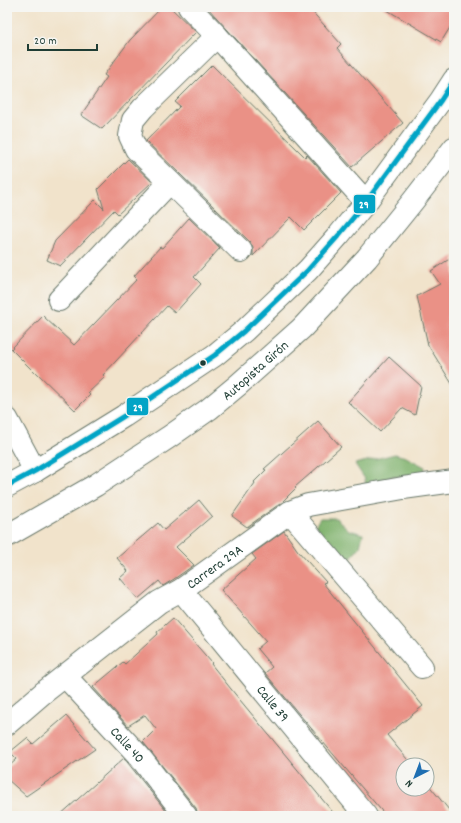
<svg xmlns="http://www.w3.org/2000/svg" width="461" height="823" viewBox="0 0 461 823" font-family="Dekko,sans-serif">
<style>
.forest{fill:#80b26d;stroke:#507850}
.building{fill:#ea9186}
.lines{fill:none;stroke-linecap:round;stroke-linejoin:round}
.street-casing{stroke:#687769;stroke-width:24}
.highway-casing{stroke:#687769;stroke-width:24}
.street{stroke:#fff;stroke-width:22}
.highway{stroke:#fff;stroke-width:22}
.bus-1-casing{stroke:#f6f6f2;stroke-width:8}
.bus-1{stroke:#02a4c6;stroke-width:5}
.bus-dot{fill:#1f3d34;stroke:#f6f6f2;stroke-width:1.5}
.labels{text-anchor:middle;stroke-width:3;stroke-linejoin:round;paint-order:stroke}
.street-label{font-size:14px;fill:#1f3d34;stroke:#f6f6f2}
.line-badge{stroke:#f6f6f2;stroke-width:1.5}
.badge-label{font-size:11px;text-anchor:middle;font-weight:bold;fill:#fff}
</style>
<rect width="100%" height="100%" fill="#f6f6f2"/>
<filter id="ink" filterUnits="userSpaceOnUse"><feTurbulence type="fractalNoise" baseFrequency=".025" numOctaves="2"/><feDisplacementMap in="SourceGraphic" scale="8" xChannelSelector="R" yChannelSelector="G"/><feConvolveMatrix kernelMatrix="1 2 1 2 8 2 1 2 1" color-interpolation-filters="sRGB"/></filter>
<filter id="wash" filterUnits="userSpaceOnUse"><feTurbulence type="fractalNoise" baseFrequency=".012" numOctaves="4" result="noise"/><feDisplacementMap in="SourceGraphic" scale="16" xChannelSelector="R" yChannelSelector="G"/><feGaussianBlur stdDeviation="0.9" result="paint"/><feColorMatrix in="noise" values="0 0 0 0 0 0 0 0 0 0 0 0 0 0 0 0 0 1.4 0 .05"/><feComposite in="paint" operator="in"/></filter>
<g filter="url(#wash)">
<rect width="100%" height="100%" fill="#f1e3cb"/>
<g class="forest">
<polygon points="395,454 406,457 425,467 423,480 408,483 400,477 391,476 387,486 366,488 365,479 355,464"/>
<polygon points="320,518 336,518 349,530 363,534 360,547 353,555 346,565 311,532"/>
</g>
<g id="blocks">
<g class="building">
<polygon points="162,7 170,7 196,32 102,129 81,115 107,77 104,75 130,40"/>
<polygon points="207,7 308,7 341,44 337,48 403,123 352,167 226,28"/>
<polygon points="382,7 454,7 454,21 441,42"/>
<polygon points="212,65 305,157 307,155 341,193 304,230 291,217 253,256 253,248 250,242 146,141 180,106 175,102"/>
<polygon points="128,159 152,182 118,214 114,210 60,266 47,260 55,241 95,200 104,209 98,189"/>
<polygon points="189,218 220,248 194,277 201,284 175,313 167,306 103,375 105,377 88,393 90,395 75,410 36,372 35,373 11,349 43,316 74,345 137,279 134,276 160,247 162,248"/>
<polygon points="454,256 454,387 428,345 417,296 440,284 431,271"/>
<polygon points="389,357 421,386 415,415 402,408 380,432 348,402"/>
<polygon points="318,421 341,447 295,487 296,488 281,503 247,527 232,516 255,483 254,482 266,470 264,469"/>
<polygon points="199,500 212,516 176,547 194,565 174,579 163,586 159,581 138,599 120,578 128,571 117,558 158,523 164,530"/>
<polygon points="284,531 298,551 326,582 323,583 423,706 387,735 412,765 403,765 403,789 427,789 427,783 454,816 386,816 299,714 265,673 272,667 257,649 266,641 221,590 256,559 252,554"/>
<polygon points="173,618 212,663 211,664 235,694 336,816 198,816 196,808 143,742 156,729 145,715 128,726 93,687 123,662 125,664 158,634 157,632"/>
<polygon points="66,716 95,749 26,796 7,779 7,768 17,759 10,752 27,738 33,744"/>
<polygon points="124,758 170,816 59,816"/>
</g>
</g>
</g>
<g filter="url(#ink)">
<use href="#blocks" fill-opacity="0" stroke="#687769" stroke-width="1"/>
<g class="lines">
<defs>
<g id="street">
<polyline points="189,7 217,36 366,202"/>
<polyline points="217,36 143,108 133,120 130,136 136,149 241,251"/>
<polyline points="59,300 170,182"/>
<polyline points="7,419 35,471"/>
<polyline points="290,512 422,667"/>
<path id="s1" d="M181,590L366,816"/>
<path id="s2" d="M65,676L139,756L186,816"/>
<path id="s3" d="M7,724L43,693L159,602L181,590L290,512L308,505L403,488L454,481"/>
</g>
<g id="highway">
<polyline points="7,486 35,471 124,416 215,355 244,331 308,270 339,235 366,202 441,100 454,80"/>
<path id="s4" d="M7,536L96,485L169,437L209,409L238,385L302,328L367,258L413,201L454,148"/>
</g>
</defs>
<use href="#street" class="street-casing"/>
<use href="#highway" class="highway-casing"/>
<use href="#street" class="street"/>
<use href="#highway" class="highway"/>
<defs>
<polyline id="bus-1" points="7,486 35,471 124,416 215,355 244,331 308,270 339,235 366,202 441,100 454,80"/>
</defs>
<use href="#bus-1" class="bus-1-casing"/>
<use href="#bus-1" class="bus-1"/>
</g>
</g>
<circle class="bus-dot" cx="203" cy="363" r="3.5"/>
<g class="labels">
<g class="street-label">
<text dy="5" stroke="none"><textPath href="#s4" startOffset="299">Autopista Girón</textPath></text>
<text dy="5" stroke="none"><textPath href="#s3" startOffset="261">Carrera 29A</textPath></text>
<text dy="5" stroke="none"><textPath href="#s1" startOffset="146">Calle 39</textPath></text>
<text dy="5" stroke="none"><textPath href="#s2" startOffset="93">Calle 40</textPath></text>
</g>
</g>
<g class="line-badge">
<rect x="353" y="194" width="23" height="20" rx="4" fill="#02a4c6"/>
<rect x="126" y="397" width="23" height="19" rx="4" fill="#02a4c6"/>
</g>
<g class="badge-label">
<text x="364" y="208">29</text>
<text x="138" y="411">29</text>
</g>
<rect width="461" height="823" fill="none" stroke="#f6f6f2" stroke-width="24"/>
<g transform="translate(415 777) rotate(222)"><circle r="19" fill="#f6f6f2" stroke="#a0aca6"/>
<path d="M0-3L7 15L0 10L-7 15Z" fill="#1f6fb2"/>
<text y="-6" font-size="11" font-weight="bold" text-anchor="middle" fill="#1f3d34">N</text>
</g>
<path d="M28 44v6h69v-6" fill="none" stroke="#1f3d34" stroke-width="2"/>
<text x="34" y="44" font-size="12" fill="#1f3d34" stroke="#f6f6f2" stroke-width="3" paint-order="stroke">20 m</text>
</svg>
